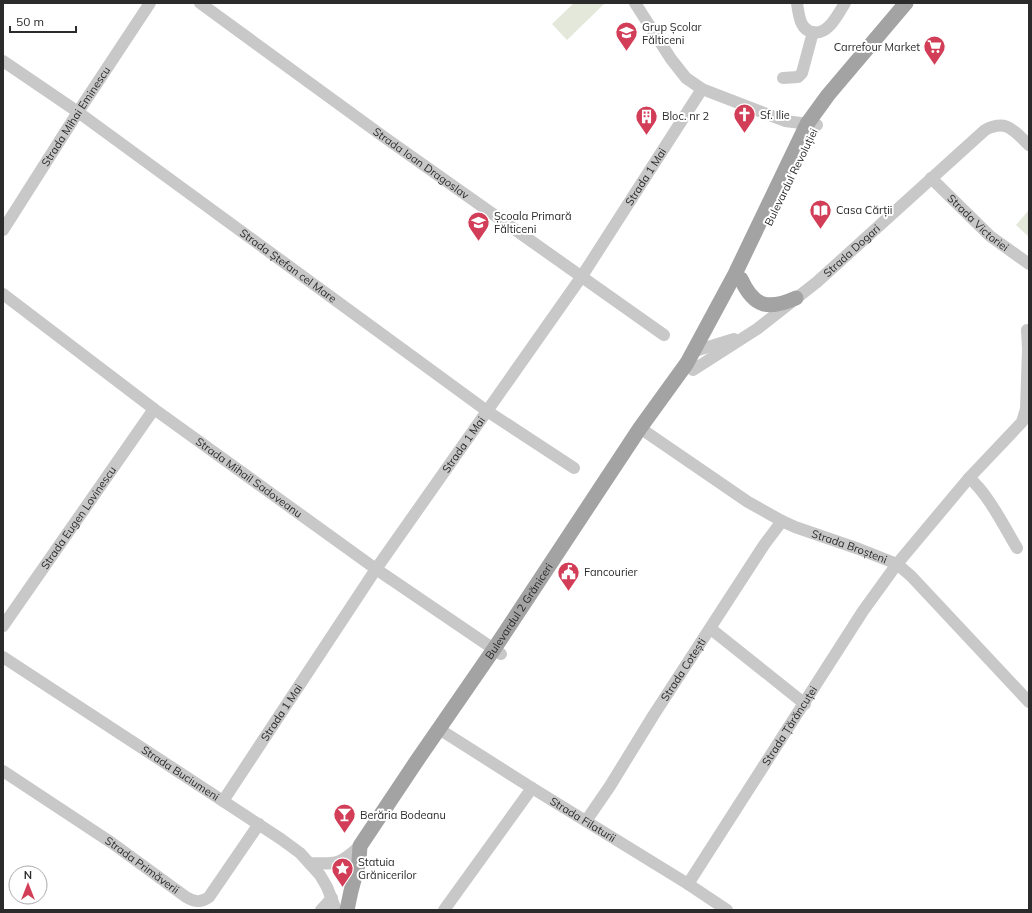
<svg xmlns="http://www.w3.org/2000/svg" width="1032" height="913" viewBox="0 0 1032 913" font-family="Mulish,sans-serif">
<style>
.green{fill:#e3e8da}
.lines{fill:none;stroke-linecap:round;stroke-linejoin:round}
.minor{stroke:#c8c8c8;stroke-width:12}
.major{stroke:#a3a3a3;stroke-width:15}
.labels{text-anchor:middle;stroke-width:4;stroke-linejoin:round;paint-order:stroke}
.poi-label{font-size:11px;fill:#2b2b2b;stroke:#fff;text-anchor:start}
.street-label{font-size:11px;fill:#2b2b2b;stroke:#fff}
</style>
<rect width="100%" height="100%" fill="#fff"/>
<g class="green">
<polygon points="574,3 605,3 567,40 552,24"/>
<polygon points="1029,210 1029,237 1016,225"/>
</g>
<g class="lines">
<g class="minor">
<path id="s1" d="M200,3L384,137L664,335"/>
<polyline points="635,3 671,59 686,78 702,89 785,121 817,125"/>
<path d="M797,3C798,10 799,19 802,24C804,28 808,31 812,32C828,36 838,14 845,3"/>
<path id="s2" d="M3,61L78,112L487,411L574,468"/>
<polyline points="783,78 798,77 802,73 813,32"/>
<path id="s3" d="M931,178L990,236L1029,264"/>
<path id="s4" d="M3,230L78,112L150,3"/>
<path id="s5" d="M3,294L154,409L376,569L501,654"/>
<polyline points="695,351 734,339"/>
<path id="s6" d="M693,370L757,329L817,282L985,130C1007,119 1013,130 1029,145"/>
<path id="s7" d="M640,428L748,502L782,521L795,527L859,549L897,564L911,576L1029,702"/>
<path d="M969,478C987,492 1005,528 1017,548"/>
<path id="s8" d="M3,626L154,409"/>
<polyline points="711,629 805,704"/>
<path id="s9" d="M3,657L223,801L281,839L300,853L320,875L327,887L336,910"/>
<path id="s10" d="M439,729L532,788L688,884L727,910"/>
<path id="s11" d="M3,771L112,843L186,897C194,902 201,903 209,897L259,824"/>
<path id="s12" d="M223,801L376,569L582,276L702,89"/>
<path id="s13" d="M586,821L610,786L653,716L764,545L782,521"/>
<path d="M310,863C337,864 339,865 360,846"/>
<path id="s14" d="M688,884L863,611L897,564L969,478L1022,422L1026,409L1028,349L1027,330"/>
<polyline points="321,910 332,898"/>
<polyline points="444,910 532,788"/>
</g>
<g class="major">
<path d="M741,279C754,308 769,310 796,298"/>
<path id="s15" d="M347,910L351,891L359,861L360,846L416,762L494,649L640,428L687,363L735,274L807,124L828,95L906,3"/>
</g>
</g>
<defs>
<symbol id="school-pin" viewBox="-11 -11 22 30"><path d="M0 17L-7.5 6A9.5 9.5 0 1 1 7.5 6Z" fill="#d23e58" stroke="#fff"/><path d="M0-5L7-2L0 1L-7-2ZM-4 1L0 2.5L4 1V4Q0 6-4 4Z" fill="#fff"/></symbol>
<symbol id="supermarket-pin" viewBox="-11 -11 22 30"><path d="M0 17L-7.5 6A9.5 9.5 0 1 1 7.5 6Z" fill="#d23e58" stroke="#fff"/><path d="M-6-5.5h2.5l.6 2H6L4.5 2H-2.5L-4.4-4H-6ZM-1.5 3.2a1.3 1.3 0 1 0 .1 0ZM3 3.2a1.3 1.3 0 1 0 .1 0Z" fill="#fff"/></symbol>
<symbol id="church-pin" viewBox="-11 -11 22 30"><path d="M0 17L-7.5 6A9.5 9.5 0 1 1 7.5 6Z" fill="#d23e58" stroke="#fff"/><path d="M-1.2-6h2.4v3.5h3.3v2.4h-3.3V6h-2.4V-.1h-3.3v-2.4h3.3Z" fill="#fff"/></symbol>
<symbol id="building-pin" viewBox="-11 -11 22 30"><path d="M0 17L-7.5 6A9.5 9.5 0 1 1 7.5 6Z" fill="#d23e58" stroke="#fff"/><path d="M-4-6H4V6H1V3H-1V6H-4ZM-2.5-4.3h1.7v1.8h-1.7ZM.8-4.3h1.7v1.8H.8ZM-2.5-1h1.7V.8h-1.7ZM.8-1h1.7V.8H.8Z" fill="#fff"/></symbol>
<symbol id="library-pin" viewBox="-11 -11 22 30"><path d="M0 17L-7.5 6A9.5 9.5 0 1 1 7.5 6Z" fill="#d23e58" stroke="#fff"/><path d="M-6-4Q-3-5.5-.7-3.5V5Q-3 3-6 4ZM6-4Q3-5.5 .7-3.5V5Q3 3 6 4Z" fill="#fff"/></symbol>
<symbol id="civic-pin" viewBox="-11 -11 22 30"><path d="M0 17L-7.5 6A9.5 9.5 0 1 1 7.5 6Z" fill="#d23e58" stroke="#fff"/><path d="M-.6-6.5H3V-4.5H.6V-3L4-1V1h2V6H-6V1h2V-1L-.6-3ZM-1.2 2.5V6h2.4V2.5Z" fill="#fff"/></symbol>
<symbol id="bar-pin" viewBox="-11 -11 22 30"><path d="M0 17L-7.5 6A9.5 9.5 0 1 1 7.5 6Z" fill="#d23e58" stroke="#fff"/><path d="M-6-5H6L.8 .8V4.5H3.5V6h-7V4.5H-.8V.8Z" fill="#fff"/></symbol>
<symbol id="sight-pin" viewBox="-11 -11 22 30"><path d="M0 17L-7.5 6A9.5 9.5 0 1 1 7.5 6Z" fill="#d23e58" stroke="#fff"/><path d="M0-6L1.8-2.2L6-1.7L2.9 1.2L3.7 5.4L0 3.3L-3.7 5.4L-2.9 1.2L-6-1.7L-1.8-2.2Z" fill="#fff"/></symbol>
</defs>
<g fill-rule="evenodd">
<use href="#school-pin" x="614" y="20" width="25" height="34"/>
<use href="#supermarket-pin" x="922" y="34" width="25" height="34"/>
<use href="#church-pin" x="732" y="102" width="25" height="34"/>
<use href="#building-pin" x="634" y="104" width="25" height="34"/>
<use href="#library-pin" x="808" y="198" width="25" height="34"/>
<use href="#school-pin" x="466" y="210" width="25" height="34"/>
<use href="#civic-pin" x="556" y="560" width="25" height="34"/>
<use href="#bar-pin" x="332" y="802" width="25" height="34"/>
<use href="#sight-pin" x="330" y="856" width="25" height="34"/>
</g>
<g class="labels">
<g class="poi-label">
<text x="642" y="31">Grup Școlar<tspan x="642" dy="13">Fălticeni</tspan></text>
<text x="920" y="51" text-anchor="end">Carrefour Market</text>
<text x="760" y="119">Sf. Ilie</text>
<text x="662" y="120">Bloc. nr 2</text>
<text x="836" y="214">Casa Cărții</text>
<text x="494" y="220">Școala Primară<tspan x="494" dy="13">Fălticeni</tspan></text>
<text x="584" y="576">Fancourier</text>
<text x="360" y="819">Berăria Bodeanu</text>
<text x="358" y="866">Statuia<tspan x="358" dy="13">Grănicerilor</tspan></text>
</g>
<g class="street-label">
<text dy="4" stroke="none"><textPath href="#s4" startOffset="135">Strada Mihai Eminescu</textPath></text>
<text dy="4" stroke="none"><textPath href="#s1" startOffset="273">Strada Ioan Dragoslav</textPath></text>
<text dy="4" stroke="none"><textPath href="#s12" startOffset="754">Strada 1 Mai</textPath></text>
<text transform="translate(791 177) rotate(-64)" y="4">Bulevardul Revoluției</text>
<text dy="4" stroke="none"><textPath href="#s3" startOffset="65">Strada Victoriei</textPath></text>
<text dy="4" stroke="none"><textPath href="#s6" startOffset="199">Strada Dogari</textPath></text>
<text dy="4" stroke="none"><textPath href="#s2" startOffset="351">Strada Ștefan cel Mare</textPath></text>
<text dy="4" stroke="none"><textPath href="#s12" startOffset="430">Strada 1 Mai</textPath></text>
<text dy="4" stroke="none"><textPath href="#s5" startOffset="307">Strada Mihail Sadoveanu</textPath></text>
<text dy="4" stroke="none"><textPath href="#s8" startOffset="132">Strada Eugen Lovinescu</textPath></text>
<text dy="4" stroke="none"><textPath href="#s7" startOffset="242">Strada Broșteni</textPath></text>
<text dy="4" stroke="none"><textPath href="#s15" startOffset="349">Bulevardul 2 Grăniceri</textPath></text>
<text dy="4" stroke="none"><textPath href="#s13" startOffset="180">Strada Cotești</textPath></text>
<text dy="4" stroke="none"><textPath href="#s12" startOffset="106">Strada 1 Mai</textPath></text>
<text dy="4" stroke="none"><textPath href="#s14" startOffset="188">Strada Țărăncuței</textPath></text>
<text dy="4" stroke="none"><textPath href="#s9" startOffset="212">Strada Buciumeni</textPath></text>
<text dy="4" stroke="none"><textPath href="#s10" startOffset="170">Strada Filaturii</textPath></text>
<text dy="4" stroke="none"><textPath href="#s11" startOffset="168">Strada Primăverii</textPath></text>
</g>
</g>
<rect width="1032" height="913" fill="none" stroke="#2b2b2b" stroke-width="8"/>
<g transform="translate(28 885)"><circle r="19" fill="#ffffff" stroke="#aaaaaa"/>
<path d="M0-3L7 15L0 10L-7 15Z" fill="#d23e58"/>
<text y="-6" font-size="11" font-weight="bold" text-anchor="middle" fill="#2b2b2b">N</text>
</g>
<path d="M10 26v6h66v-6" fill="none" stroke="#2b2b2b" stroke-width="2"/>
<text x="16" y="26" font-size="12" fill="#2b2b2b" stroke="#ffffff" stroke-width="3" paint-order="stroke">50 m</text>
</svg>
